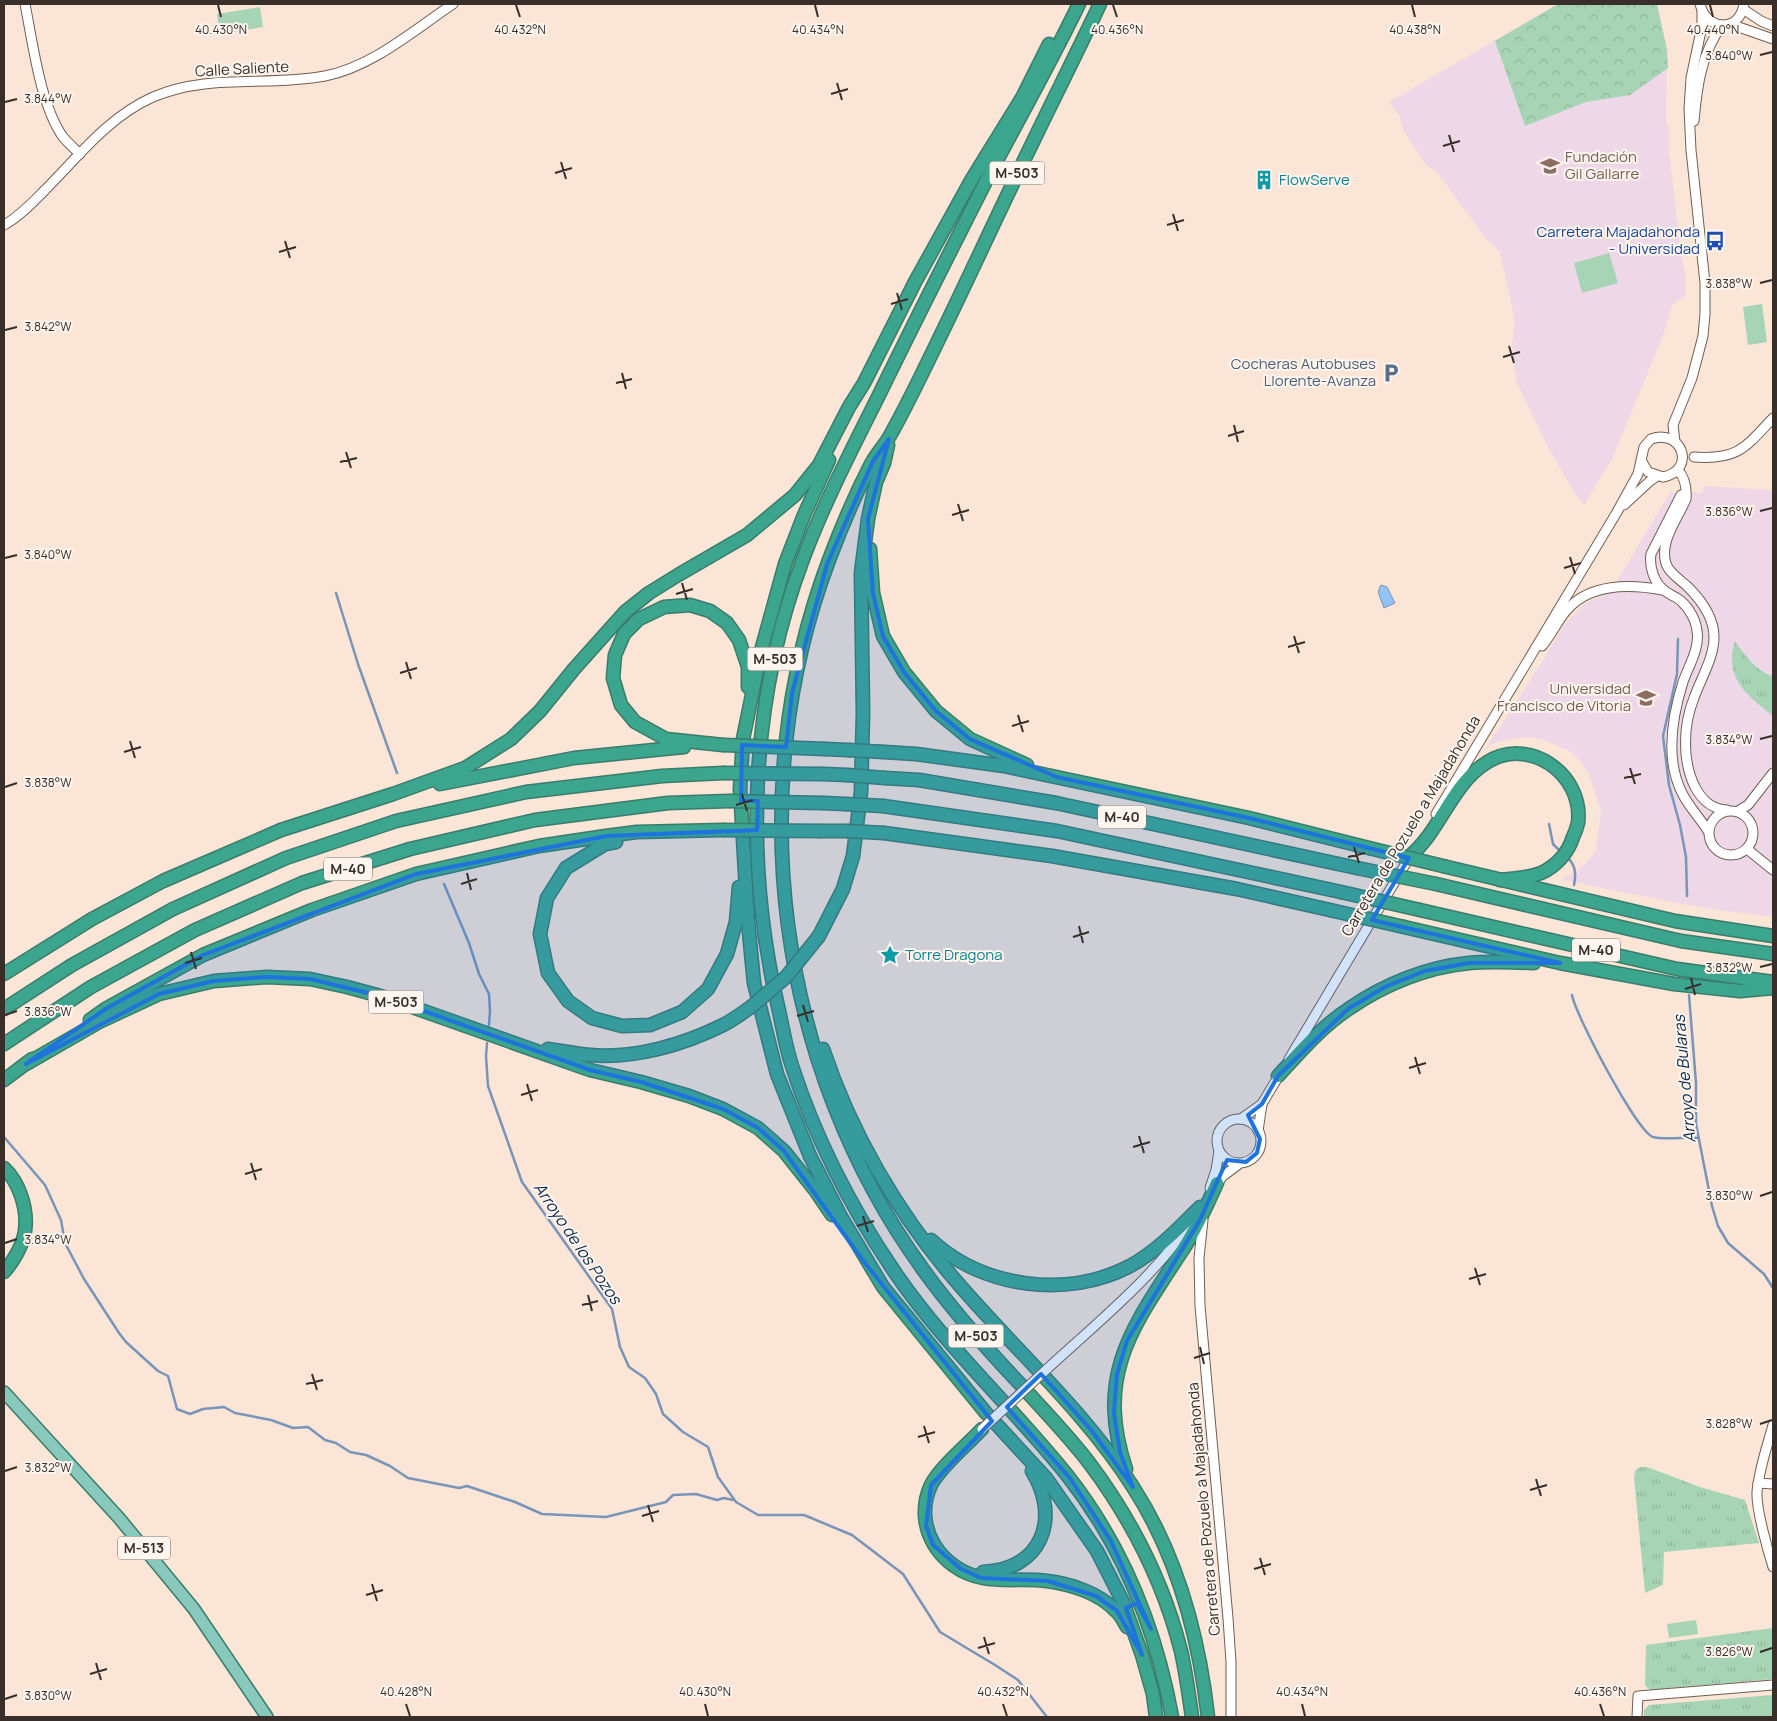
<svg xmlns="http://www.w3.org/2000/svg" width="1777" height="1721" viewBox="0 0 1777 1721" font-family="Manrope,sans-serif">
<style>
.education{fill:#eed8e7}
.grass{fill:url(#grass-tufts)}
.forest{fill:url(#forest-crowns)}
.pitch{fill:#a6d4b5}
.water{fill:#94c1f6;stroke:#7895b9}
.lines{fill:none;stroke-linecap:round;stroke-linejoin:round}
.stream{stroke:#7895b9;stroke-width:2.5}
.minor-casing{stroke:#715e52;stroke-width:11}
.major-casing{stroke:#3a7c6b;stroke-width:14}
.highway-casing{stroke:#3a7c6b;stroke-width:15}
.minor{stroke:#fff;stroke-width:9}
.major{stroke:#89c9bb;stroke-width:11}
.highway{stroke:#3ba58e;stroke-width:12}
.minor-bridge-casing{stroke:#715e52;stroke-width:11;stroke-linecap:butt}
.highway-bridge-casing{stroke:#3a7c6b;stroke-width:15;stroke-linecap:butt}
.minor-bridge{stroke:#fff;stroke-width:9}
.highway-bridge{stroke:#3ba58e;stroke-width:12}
.marked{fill:#1e73dd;fill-opacity:0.2;stroke:#1e73dd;stroke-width:4;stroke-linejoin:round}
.ticks{fill:none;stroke:#382f2a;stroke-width:2}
.labels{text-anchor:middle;stroke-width:4;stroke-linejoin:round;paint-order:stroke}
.shield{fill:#fef5ef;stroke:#736a65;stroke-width:1}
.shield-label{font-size:14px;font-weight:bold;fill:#382f2a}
.street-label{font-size:15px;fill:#382f2a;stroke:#fef5ef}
.education-label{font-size:15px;fill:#785e54;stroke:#fef5ef;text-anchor:start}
.culture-label{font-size:15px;fill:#0d838f;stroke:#fef5ef;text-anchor:start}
.transit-label{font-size:15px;fill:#164399;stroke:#fef5ef;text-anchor:end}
.service-label{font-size:15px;fill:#4e5e75;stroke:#fef5ef;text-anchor:end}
.water-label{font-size:16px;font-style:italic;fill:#0a2a4b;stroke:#fef5ef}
.ticks-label{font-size:12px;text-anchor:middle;fill:#382f2a;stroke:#fef5ef;stroke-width:4;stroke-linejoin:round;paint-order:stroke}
</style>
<defs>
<pattern id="grass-tufts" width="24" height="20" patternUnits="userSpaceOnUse" patternTransform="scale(1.25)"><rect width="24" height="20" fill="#a6d4b5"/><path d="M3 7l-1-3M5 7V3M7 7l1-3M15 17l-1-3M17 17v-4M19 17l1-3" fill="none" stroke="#90b69c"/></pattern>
<pattern id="forest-crowns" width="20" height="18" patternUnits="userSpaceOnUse" patternTransform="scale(1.25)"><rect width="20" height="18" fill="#a6d4b5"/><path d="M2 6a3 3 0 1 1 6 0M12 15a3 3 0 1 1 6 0" fill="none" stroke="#90b69c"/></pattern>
</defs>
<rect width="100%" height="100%" fill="#fbe5d6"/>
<g class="education">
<polygon points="1558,4 1657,4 1667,50 1666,122 1669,129 1669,150 1681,254 1686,276 1685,296 1672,305 1664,333 1613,457 1584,505 1574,492 1548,447 1516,381 1512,346 1515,321 1500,252 1487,240 1437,172 1426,165 1403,129 1399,115 1389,102"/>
<polygon points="1704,486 1773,490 1773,917 1710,909 1616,891 1561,879 1577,871 1587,862 1596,850 1601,811 1589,775 1580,761 1570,751 1544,740 1529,737 1504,740 1492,744 1485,750 1544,659 1563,626 1581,607 1589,601 1601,596 1617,581 1671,491 1677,495 1693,492 1702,494"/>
</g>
<g class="grass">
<path d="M1735,641C1744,654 1757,672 1773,676V716C1748,696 1723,678 1735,641Z"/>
<polygon points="1640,1467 1647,1467 1700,1487 1745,1500 1759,1543 1664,1552 1663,1585 1645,1593 1634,1477 1635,1471"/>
<polygon points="1773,1628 1773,1679 1650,1690 1645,1685 1646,1645"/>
<polygon points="1773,1695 1773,1717 1644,1717 1644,1710 1649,1705"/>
</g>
<polygon class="forest" points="1558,4 1657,4 1667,50 1668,68 1630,95 1586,102 1525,126 1495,41"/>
<g class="pitch">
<polygon points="260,7 263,27 220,34 217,14"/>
<polygon points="1609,253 1618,283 1582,293 1574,263"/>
<polygon points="1762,304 1767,342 1748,345 1743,307"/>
<polygon points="1696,1620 1698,1634 1669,1638 1667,1624"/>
</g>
<path class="water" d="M1381,585L1387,587L1395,603L1384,608C1382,600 1375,593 1381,585Z"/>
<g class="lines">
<g class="stream">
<polyline points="336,593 358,664 397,773"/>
<polyline points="1678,639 1677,674 1663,736 1669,785 1680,825 1686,857 1687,896"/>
<polyline points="1549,824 1553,844 1560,851"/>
<path d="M1568,858C1576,866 1576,875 1574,885"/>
<polyline points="444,884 469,943 479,974 489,994 490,1011 489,1025"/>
<path d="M1572,995C1575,1014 1637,1132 1653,1137C1661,1140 1688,1137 1699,1138"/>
<polyline points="1689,995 1696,1083 1696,1124 1712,1206 1718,1226 1728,1243 1764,1274 1773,1288"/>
<polyline points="487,1043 486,1056 488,1086 522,1182 612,1309 620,1347 629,1367 645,1378 656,1394 663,1414 683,1432 708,1447 718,1477 736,1502 758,1515 804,1515 852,1535 903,1574 940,1632 995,1665 1018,1680 1047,1717"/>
<polyline points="4,1137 45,1185 61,1220 65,1243 84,1279 119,1333 126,1342 158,1371 168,1376 177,1409 190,1414 203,1409 224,1407 235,1413 271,1420 293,1428 308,1427 325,1440 336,1443 350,1452 366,1455 390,1466 408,1478 459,1488 467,1486 515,1502 542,1514 606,1517 666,1502 673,1495 696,1494 717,1500 724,1498 733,1500"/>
</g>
<defs>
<g id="minor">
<path d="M25,4C33,44 40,104 63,137C68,143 74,148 80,154"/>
<path d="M1700,4C1707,32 1740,32 1744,4"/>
<polyline points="1743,9 1761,21 1773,26"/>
<polyline points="1730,24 1773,39"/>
<path d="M1694,121C1697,87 1701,54 1722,25"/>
<path d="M4,225C19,217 32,203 44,191C78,157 108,117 153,97C209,73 266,87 325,76C372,67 414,30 453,4"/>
<polyline points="1675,442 1673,425 1692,378 1703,336 1705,314 1705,283 1691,150 1689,109 1691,78 1702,26 1702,12"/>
<path d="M1694,457C1738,460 1745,448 1773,418"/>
<path d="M1678,470C1685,478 1687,488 1686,499C1680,514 1667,531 1665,547C1662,570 1674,574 1688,587C1701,600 1714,618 1714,637C1714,658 1701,678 1694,698C1683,725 1682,761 1695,787C1702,800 1711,809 1727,810"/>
<path d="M1681,495L1651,554C1649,567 1654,583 1665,591C1670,595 1677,597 1681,601C1689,608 1696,620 1697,631C1700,648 1689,665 1683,682C1672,717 1665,759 1682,793C1689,807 1700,818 1708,831"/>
<polyline points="1624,505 1650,481 1657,476"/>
<path d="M1542,646C1551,635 1557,622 1566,611C1589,583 1631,584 1663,590"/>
<circle cx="1731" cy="833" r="22"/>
<polyline points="1738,811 1748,805 1773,773"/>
<path d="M1436,814L1617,512L1638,474L1644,447L1651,439C1682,428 1697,470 1663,477L1648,472L1641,460"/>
<polyline points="1747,849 1773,870"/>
<polyline points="1289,1059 1412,853"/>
<polyline points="1241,1119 1262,1104"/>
<circle cx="1239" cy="1141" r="22"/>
<polyline points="1258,1131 1262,1104 1281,1072"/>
<polyline points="1214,1187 1223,1176 1239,1164"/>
<polyline points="1210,1188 1216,1170 1219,1151"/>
<polyline points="1203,1220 1199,1258 1200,1306 1228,1618 1231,1662 1231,1717"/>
<path d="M1047,1369C1096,1324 1153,1278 1190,1223"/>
<path d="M1773,1425C1767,1447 1759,1469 1757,1492C1756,1509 1768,1551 1773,1567"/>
<polyline points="1758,1483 1773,1484"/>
<polyline points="1637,1717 1638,1696 1773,1685"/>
</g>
<polyline id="major" points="4,1392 119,1518 194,1609 267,1717"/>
<g id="highway">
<path d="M1079,4C1050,64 1017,122 986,181C950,252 914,323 879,395C852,449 824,503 803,559C749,702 744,863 779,1011C783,1029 786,1048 792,1066C815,1137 852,1209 894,1271C944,1345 1011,1405 1067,1475C1123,1546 1156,1629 1172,1717"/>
<path d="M1100,4C1073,61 1044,118 1017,175C989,233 963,290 935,347C921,376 907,405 892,432C886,444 877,453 871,464C855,495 841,528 829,560C741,793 777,1067 922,1268C952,1310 986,1348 1021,1385C1044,1411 1069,1436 1090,1464C1131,1519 1164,1584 1181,1651C1186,1673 1189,1695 1192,1717"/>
<polyline points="829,460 804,515 785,564 761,651 743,739 740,789 748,922 754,983 777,1074 810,1156 840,1215 883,1287 986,1413 1046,1478 1097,1551 1123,1602 1142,1655 1153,1694 1156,1717"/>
<polyline points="870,549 873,593 883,636 904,672 936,711 970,739 1027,765"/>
<polyline points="723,745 666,739 635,722 621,705 613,678 615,655 624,634 639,619 664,607 690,605 710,611 727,623 739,640 748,667 748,687"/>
<polyline points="825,749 848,750"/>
<polyline points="884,752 916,754 1004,766 1249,818 1369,848"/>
<polyline points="823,774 847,775"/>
<polyline points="885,778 919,780 1056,803 1357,868"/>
<polyline points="440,784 574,758 684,747"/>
<polyline points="823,803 845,804"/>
<polyline points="883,806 1057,831 1341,892"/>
<polyline points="821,831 847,831"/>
<polyline points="884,833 1052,856 1237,889 1330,910"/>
<polyline points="616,842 605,844 566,868 547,898 540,934 548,973 568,1001 592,1018 622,1026 650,1025 682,1012 708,989 727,954 736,922 739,887"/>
<path d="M1410,856C1441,830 1451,785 1486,763C1528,735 1584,774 1578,823C1577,827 1575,833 1573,837C1568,853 1556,866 1541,873C1528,878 1514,879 1500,880"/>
<polyline points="1447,867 1675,921 1773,936"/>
<polyline points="1436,884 1681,941 1773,954"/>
<polyline points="1420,910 1677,969 1773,982"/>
<polyline points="1404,927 1560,963 1674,984 1740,991 1773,988"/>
<polyline points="819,936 843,889 853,856 861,792 863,713 861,573 868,519 876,482 884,463 888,445"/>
<polyline points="4,974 92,919 163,881 281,830 393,794 465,768 511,739 540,711 574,669 625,612 649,593 678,575 747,535 795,495 819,465 849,407 864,383 915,282 972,179 1022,98 1049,44"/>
<polyline points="4,1009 72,965 173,909 286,858 396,821 526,792 662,776 723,773"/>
<polyline points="90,1020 107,1008 203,955 312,910 416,874 539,846 606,836 637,832 723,830"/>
<polyline points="4,1044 91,987 195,930 302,883 410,849 535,820 668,803 729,801"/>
<path d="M548,1049C562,1051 576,1054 590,1055C634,1059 683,1045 723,1025C733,1020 742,1013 751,1007"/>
<path d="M823,1049C851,1133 898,1214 956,1281C1014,1349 1084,1410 1133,1487C1177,1555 1199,1637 1208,1717"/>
<polyline points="26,1064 99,1022 159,994 214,981 267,977 310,979 347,987 384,997 590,1070 641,1082 689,1096 723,1109 758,1128 784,1151 815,1190 832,1215"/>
<path d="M1278,1076C1300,1052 1322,1026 1350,1008C1385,984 1427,967 1469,963C1490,961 1513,962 1534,963"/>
<polyline points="4,1080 32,1059"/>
<path d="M4,1168C20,1183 28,1210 25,1231C23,1245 13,1262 4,1272"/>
<path d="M931,1240C983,1288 1067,1299 1130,1266C1157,1251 1178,1229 1200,1207"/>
<path d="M982,1429C968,1444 940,1467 931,1485C912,1526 940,1570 983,1578C1004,1582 1026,1578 1047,1581C1071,1584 1099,1593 1116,1611C1121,1615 1124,1622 1127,1627"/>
<path d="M1126,1469C1095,1376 1131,1329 1180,1254C1195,1232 1206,1207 1217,1183"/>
<path d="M983,1572C1042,1570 1061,1518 1032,1471"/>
</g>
</defs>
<use href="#minor" class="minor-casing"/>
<use href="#major" class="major-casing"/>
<use href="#highway" class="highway-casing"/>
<use href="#minor" class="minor"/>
<use href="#major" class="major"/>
<use href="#highway" class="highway"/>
<defs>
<polyline id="minor-bridge" points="982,1429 1047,1369"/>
<g id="highway-bridge">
<polyline points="723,745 825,749"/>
<polyline points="848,750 884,752"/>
<polyline points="723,773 823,774"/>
<polyline points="847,775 885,778"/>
<polyline points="729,801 823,803"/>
<polyline points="845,804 883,806"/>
<polyline points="723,830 821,831"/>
<polyline points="847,831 884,833"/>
<polyline points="1369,848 1447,867"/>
<polyline points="1357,868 1436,884"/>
<polyline points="1341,892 1420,910"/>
<polyline points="1330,910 1404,927"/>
<polyline points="751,1007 786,977 819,936"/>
</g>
</defs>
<use href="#minor-bridge" class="minor-bridge-casing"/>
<use href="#highway-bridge" class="highway-bridge-casing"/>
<use href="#minor-bridge" class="minor-bridge"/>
<use href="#highway-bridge" class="highway-bridge"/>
</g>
<path class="marked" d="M889,439L868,519L873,593L883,636L904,672L936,711L970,739L1057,777L1249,818L1409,858L1372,920L1560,963H1469L1425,971L1385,987L1348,1009L1278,1076L1262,1104L1248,1115L1260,1139L1257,1153L1246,1162L1227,1160L1200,1220L1127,1341L1117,1374L1114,1413L1120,1452L1133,1487L1091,1430L1041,1374L1007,1407L1070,1478L1111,1541L1151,1629L1137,1603L1126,1608L1142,1655L1117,1611L1096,1596L1048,1581L981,1578L961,1569L933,1545L926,1526L931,1485L992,1421L864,1262L784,1151L758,1128L723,1109L641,1082L590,1070L384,997L310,979L267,977L214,981L159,994L26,1064L107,1008L203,955L416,874L606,836L757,830L758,801H741L742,745L786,747L792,693L827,564L873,461Z"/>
<path class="ticks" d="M218,5L221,17M516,5L520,17M815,5L818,17M1113,5L1117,17M1412,5L1415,17M1710,5L1713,17M1760,55L1772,52M837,83L842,100M831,94L848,89M5,102L17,99M1449,135L1454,152M1443,146L1460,141M561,162L566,179M555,173L572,168M1173,214L1178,231M1167,225L1184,220M285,241L290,258M279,252L296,247M1760,283L1772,280M897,293L902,310M891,304L908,299M5,330L17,327M1509,346L1514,363M1503,357L1520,352M622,373L626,389M616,383L632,379M1234,425L1238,442M1228,436L1244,431M346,452L351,468M340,462L357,458M958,504L963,521M1760,511L1772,508M952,515L969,510M1570,557L1575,574M5,558L17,555M1564,568L1581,563M682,583L687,600M676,594L693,589M1294,636L1299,653M1288,647L1305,642M406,662L411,679M400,673L417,668M1018,715L1023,732M1012,726L1029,721M1760,739L1772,736M130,741L135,758M124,752L141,747M1630,768L1635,784M1624,778L1641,774M5,787L17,783M742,794L747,811M736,805L753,800M1354,847L1359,863M1348,857L1365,853M467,873L471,890M461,884L477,879M1079,926L1083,943M1073,937L1089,932M191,952L196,969M185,963L202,958M1760,967L1772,964M1691,978L1695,995M1685,989L1701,984M803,1005L808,1022M5,1015L17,1011M797,1016L814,1011M1415,1057L1420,1074M1409,1068L1426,1063M527,1084L532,1101M521,1095L538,1090M1139,1136L1144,1153M1133,1147L1150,1142M251,1163L256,1180M245,1174L262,1169M1760,1196L1772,1192M863,1216L868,1232M857,1226L874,1221M5,1243L17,1239M1475,1268L1480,1285M1469,1279L1486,1274M588,1295L592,1311M582,1305L598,1301M1200,1347L1204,1364M1194,1358L1210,1353M312,1374L317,1390M306,1384L323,1380M1760,1424L1772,1420M924,1426L929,1443M918,1437L935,1432M5,1471L17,1467M1536,1479L1541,1496M1530,1490L1547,1485M648,1505L653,1522M642,1516L659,1511M1260,1558L1265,1575M1254,1569L1271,1564M372,1584L377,1601M366,1595L383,1590M984,1637L989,1654M978,1648L995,1643M1760,1652L1772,1648M96,1663L101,1680M90,1674L107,1669M5,1699L17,1695M406,1704L410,1716M705,1704L708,1716M1003,1704L1007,1716M1302,1704L1305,1716M1600,1704L1604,1716"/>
<defs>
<symbol id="school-bare" viewBox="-9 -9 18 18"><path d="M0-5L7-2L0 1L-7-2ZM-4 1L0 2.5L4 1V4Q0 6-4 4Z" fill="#8d6e63" stroke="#fef5ef" stroke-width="2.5" paint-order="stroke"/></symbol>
<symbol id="building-bare" viewBox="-9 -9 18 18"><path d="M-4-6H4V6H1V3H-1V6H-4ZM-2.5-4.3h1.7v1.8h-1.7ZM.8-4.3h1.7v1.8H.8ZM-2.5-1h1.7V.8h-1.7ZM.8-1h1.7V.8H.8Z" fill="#0f9aa8" stroke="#fef5ef" stroke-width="2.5" paint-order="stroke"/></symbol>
<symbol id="bus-bare" viewBox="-9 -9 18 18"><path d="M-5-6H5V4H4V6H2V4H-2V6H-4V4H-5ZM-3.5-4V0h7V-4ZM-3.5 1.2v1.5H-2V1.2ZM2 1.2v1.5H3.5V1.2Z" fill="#1a4fb4" stroke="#fef5ef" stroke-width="2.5" paint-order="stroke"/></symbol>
<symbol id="parking-bare" viewBox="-9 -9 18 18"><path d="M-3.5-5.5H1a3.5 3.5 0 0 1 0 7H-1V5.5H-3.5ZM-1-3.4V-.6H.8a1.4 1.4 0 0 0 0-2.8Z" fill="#5c6f8a" stroke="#fef5ef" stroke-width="2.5" paint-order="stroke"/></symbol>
<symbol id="university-bare" viewBox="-9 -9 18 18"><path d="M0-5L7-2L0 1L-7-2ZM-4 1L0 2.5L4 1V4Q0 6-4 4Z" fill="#8d6e63" stroke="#fef5ef" stroke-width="2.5" paint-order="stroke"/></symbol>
<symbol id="sight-bare" viewBox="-9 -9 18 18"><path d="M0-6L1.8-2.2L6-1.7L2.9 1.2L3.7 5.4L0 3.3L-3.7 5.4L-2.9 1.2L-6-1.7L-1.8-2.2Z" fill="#0f9aa8" stroke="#fef5ef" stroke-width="2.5" paint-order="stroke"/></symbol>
</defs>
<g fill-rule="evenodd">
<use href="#school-bare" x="1536" y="152" width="28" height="28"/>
<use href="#building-bare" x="1250" y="166" width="28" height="28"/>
<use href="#bus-bare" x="1701" y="227" width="28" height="28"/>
<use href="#parking-bare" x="1377" y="359" width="28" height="28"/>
<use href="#university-bare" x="1632" y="684" width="28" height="28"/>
<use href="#sight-bare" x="876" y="941" width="28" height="28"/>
</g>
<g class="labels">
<g class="shield">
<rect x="989.5" y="161.5" width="55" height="23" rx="4"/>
<rect x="747.5" y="647.5" width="55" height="23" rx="4"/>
<rect x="1098" y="805.5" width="48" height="23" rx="4"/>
<rect x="324" y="857.5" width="48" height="23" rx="4"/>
<rect x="1572" y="938.5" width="48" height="23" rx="4"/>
<rect x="368.5" y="990.5" width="55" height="23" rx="4"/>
<rect x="948.5" y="1324.5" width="55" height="23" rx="4"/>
<rect x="118" y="1536.5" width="52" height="23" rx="4"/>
</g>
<g class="shield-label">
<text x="1017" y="178">M-503</text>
<text x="775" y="664">M-503</text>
<text x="1122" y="822">M-40</text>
<text x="348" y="874">M-40</text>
<text x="1596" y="955">M-40</text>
<text x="396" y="1007">M-503</text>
<text x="976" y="1341">M-503</text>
<text x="144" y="1553">M-513</text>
</g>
<g class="street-label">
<text transform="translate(242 69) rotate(-3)" y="5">Calle Saliente</text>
<text transform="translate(1411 826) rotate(-59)" y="5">Carretera de Pozuelo a Majadahonda</text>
<text transform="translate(1204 1509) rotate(-95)" y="5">Carretera de Pozuelo a Majadahonda</text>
</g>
<g class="education-label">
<text x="1565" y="162">Fundación<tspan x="1565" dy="17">Gil Gallarre</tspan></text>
<text x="1631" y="694" text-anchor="end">Universidad<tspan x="1631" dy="17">Francisco de Vitoria</tspan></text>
</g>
<g class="culture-label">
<text x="1279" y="185">FlowServe</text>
<text x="905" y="960">Torre Dragona</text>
</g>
<g class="transit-label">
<text x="1700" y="237">Carretera Majadahonda<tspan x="1700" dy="17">- Universidad</tspan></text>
</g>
<g class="service-label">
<text x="1376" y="369">Cocheras Autobuses<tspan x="1376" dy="17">Llorente-Avanza</tspan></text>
</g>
<g class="water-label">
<text transform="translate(1684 1079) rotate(-95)" y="6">Arroyo de Bularas</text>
<text transform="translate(578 1243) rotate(56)" y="6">Arroyo de los Pozos</text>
</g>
</g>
<g class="ticks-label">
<text x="221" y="34">40.430°N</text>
<text x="520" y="34">40.432°N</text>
<text x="818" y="34">40.434°N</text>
<text x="1117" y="34">40.436°N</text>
<text x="1415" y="34">40.438°N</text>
<text x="1713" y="34">40.440°N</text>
<text x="1729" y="60">3.840°W</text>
<text x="48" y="103">3.844°W</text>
<text x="1729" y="288">3.838°W</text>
<text x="48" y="331">3.842°W</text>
<text x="1729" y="516">3.836°W</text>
<text x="48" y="559">3.840°W</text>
<text x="1729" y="744">3.834°W</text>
<text x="48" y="787">3.838°W</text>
<text x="1729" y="972">3.832°W</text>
<text x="48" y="1016">3.836°W</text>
<text x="1729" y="1200">3.830°W</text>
<text x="48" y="1244">3.834°W</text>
<text x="1729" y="1428">3.828°W</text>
<text x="48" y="1472">3.832°W</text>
<text x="1729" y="1656">3.826°W</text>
<text x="406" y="1696">40.428°N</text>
<text x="705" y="1696">40.430°N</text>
<text x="1003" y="1696">40.432°N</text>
<text x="1302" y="1696">40.434°N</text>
<text x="1600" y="1696">40.436°N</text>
<text x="48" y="1700">3.830°W</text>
</g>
<rect width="1777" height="1721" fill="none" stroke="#382f2a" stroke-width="10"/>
</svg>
